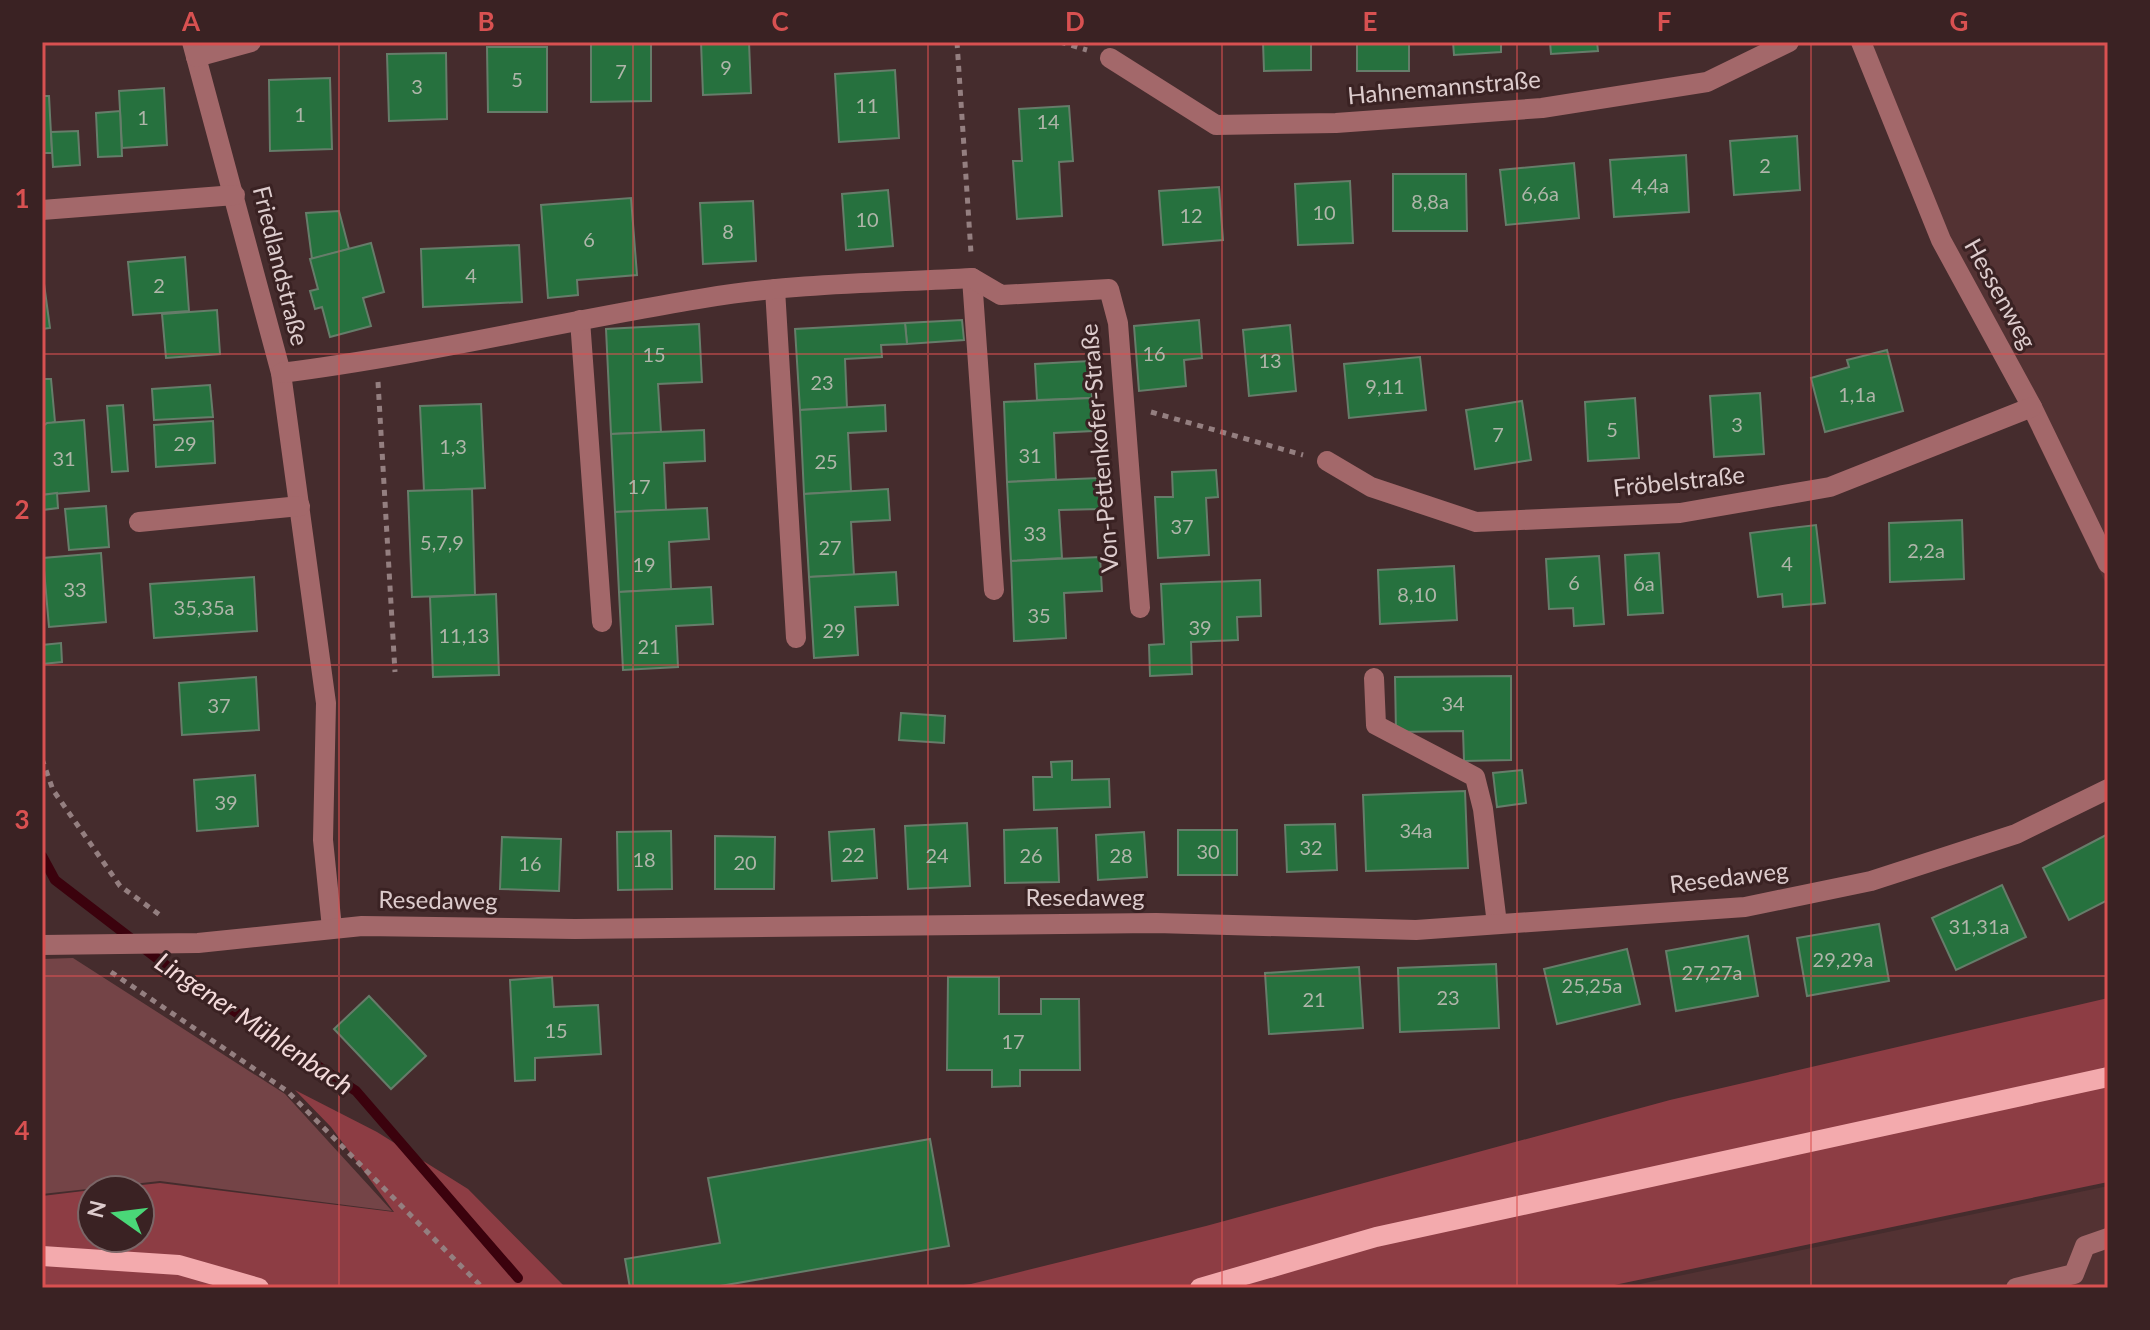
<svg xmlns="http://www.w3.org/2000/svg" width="2150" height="1330" viewBox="0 0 2150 1330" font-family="Lato,sans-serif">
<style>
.built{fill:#533233}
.green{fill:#744447}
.forest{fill:#8d3d44}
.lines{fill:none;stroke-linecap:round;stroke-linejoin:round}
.stream{stroke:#3b020d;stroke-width:10}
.building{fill:#26713e;stroke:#667d6a;stroke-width:2}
.path{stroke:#947f80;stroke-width:5;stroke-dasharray:6 6;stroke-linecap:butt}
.minor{stroke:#a3686a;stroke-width:20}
.major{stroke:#f3aaad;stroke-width:20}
.grid{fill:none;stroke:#d85151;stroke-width:2;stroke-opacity:0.55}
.labels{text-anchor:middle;stroke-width:6;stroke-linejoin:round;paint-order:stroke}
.number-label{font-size:20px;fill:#afb5a9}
.street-label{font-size:24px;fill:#ddcccd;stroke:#3a2223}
.water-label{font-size:26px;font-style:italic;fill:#f3dada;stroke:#3a2223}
.neatline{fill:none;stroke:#d85151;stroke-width:3}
.grid-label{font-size:26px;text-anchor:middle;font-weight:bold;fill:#d85151}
</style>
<rect width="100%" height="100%" fill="#452c2d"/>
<g class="built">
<polygon points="1850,42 2108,42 2108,588 2022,410 1946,232"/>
<polygon points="2108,1186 2108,1288 1621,1288"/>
</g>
<polygon class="green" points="73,958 285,1094 392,1211 160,1181 42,1194 42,959"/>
<g class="forest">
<polygon points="2108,998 2108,1182 1600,1288 941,1288 971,1284 1206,1226 1670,1100"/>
<polygon points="295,1090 377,1132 468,1189 566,1288 42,1288 42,1196 92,1190 92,1238 140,1238 140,1190 96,1190 160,1183 394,1212 331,1127"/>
</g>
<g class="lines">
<polyline class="stream" points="42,856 55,880 176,973 356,1091 518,1278"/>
</g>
<g class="building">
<polygon points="591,42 651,42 651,101 591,102"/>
<polygon points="701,42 749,42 751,93 703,95"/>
<polygon points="1263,42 1311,42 1311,70 1264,71"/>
<rect x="1357" y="42" width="52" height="29"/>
<polygon points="1453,42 1501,42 1501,52 1454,55"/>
<polygon points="1550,42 1597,42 1598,51 1551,54"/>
<polygon points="487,47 547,47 547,112 488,112"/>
<polygon points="446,53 447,119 389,121 387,54"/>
<polygon points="895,70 899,138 839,142 835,74"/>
<polygon points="330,78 332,149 270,151 269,80"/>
<polygon points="164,88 167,145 122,148 119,91"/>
<polygon points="42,96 49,96 52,153 42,153"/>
<polygon points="1069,106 1073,161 1059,162 1062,216 1017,219 1013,161 1022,161 1019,109"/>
<polygon points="120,111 122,156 98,157 96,113"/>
<polygon points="78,131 80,165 53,167 51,132"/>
<polygon points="1797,136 1800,190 1734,195 1730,141"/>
<polygon points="1686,155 1689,212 1614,217 1610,160"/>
<polygon points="1574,163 1579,218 1506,225 1500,170"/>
<polygon points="1393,174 1466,174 1467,231 1393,231"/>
<polygon points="1350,181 1353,243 1298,245 1295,184"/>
<polygon points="1219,187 1223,240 1163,245 1159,191"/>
<polygon points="888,190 893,246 846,250 842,194"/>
<polygon points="631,198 637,275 577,280 578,295 548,298 541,205"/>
<polygon points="753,201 756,261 703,264 700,203"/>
<polygon points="339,211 349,249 312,259 306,213"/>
<polygon points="371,243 384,292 363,298 371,326 330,337 322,307 315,309 310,291 318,289 310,259"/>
<polygon points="519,245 522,302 423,307 421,249"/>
<polygon points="185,257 189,311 133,315 128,262"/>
<polygon points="42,269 50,328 42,329"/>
<polygon points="217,310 220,354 166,358 162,314"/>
<polygon points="962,320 964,340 907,344 905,323"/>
<polygon points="1199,320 1202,358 1184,360 1186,386 1139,391 1134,326"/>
<polygon points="905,323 907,344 881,345 882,357 845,359 847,408 800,410 795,329"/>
<polygon points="699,324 702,382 658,384 661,432 611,434 606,329"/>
<polygon points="1290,325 1296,391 1249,396 1243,330"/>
<polygon points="1887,350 1903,411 1825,432 1811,378 1849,367 1847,360"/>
<polygon points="1420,357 1426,410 1349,418 1344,364"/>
<polygon points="1090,361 1092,398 1037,400 1035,364"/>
<polygon points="42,379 51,379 55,422 42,426"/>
<polygon points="210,385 213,417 154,420 152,389"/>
<polygon points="1760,393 1764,454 1714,457 1710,396"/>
<polygon points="1092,398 1093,431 1054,433 1056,479 1007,482 1004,402"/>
<polygon points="1635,398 1639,458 1588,461 1585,402"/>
<polygon points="1522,401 1531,460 1475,469 1466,410"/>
<polygon points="481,404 485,488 424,491 420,406"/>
<polygon points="123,405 128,471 112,472 107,406"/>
<polygon points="885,405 886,431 848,433 851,491 804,494 800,410"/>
<polygon points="84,420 89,491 42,495 42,427 47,423"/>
<polygon points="213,421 215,463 156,467 154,425"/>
<polygon points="704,430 705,461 664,463 666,510 615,512 611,434"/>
<polygon points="1216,470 1218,497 1206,498 1209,555 1158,558 1155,497 1173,497 1172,472"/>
<polygon points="1099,478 1100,509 1059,510 1062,558 1011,561 1007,482"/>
<polygon points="472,489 475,595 412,597 408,491"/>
<polygon points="888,489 890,520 851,522 854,575 809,577 804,494"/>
<polygon points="57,493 58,508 42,510 42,495"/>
<polygon points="106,506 109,547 69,550 65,509"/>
<polygon points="707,508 709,539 669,542 671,589 619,592 615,512"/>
<polygon points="1962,520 1964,579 1890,582 1889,523"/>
<polygon points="1816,525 1825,603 1783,607 1782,594 1758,597 1750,533"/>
<polygon points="101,553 106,622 49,627 43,558"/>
<polygon points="1659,553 1663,613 1628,615 1625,555"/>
<polygon points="1599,556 1604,624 1574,626 1573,608 1549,609 1546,559"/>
<polygon points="1100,557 1102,591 1064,593 1066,638 1014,641 1011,561"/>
<polygon points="1454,566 1457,620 1380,624 1378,570"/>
<polygon points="896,572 898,605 855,607 858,655 814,658 809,577"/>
<polygon points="254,577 257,631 154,638 150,584"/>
<polygon points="1260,580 1261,616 1237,617 1238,640 1191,642 1192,674 1150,676 1149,645 1164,644 1161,584"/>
<polygon points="711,587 713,624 676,626 678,667 623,670 619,592"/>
<polygon points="496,594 499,675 433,677 430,597"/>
<polygon points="61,643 62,662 42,664 42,645"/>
<polygon points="1511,676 1511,760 1464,761 1463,731 1396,732 1395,677"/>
<polygon points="256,677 259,730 182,735 179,683"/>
<polygon points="901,713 945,716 944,743 899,740"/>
<polygon points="1072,761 1072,780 1109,779 1110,807 1034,810 1033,777 1052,777 1051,762"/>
<polygon points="1522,770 1526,803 1497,807 1493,773"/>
<polygon points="255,775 258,826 197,831 194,780"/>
<polygon points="1465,791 1468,868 1366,871 1363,795"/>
<polygon points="967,823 970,886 908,889 905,826"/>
<polygon points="1335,824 1337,870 1287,872 1285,825"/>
<polygon points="1057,828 1059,882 1005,883 1004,830"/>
<polygon points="874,829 877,878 832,881 829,832"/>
<rect x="1178" y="830" width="59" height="45"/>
<polygon points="671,831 672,889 618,890 617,832"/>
<polygon points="1144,832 1147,877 1098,880 1096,835"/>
<polygon points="2108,834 2108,900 2069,920 2043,868"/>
<polygon points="715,836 775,837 774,889 715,889"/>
<polygon points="502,837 561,839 559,891 500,889"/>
<polygon points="2002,885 2026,937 1956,970 1932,918"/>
<polygon points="1879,924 1889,981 1807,996 1797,938"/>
<polygon points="1748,936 1758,996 1676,1011 1666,951"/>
<polygon points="1627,949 1640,1004 1557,1024 1544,969"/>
<polygon points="1496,964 1499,1028 1400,1032 1398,968"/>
<polygon points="1359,967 1363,1028 1269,1034 1265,973"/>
<polygon points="552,977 554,1007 598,1005 601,1054 535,1058 535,1080 515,1081 510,980"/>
<polygon points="948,977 999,977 999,1014 1041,1014 1041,999 1079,999 1080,1070 1020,1070 1020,1086 992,1087 992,1070 947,1070"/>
<polygon points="369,996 426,1056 391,1089 334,1029"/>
<polygon points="930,1139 949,1246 709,1288 630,1288 625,1259 720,1243 708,1178"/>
</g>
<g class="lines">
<g class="path">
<polyline points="957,42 971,253"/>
<polyline points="1060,42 1087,50"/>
<polyline points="378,382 395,672"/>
<polyline points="1151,412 1303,455"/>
<polyline points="42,759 53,790 120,886 160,915"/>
<polyline points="111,972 287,1091 483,1288"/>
</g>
<g class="minor">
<polyline points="192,42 281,373 326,703 323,840 332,928"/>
<polyline points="1861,42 1941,240 2032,407 2108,564"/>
<polyline points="196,57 251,42"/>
<polyline points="1110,58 1216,125 1336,123 1542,108 1707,82 1789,42"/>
<polyline points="42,210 235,195"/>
<polyline points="972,278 994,590"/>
<polyline points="775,289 796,638"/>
<polyline points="580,320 602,622"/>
<path d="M281,373C423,355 563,321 705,298C794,283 883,283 972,278L1001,295L1109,289L1118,323L1140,608"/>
<polyline points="1327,461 1371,487 1476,522 1680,513 1830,487 2032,407"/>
<polyline points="139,522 300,506"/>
<polyline points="1374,678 1376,725 1475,777 1483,809 1497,924"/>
<polyline points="42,945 198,943 362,926 575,929 1156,923 1416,930 1745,907 1871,881 2016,834 2108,789"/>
<polyline points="2016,1288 2074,1274 2085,1246 2108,1238"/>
</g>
<g class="major">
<polyline points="42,1256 179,1265 259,1288"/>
<polyline points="1200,1288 1376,1237 2108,1077"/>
</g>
</g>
<path class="grid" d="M339,42V1288M633,42V1288M928,42V1288M1222,42V1288M1517,42V1288M1811,42V1288M42,354H2108M42,665H2108M42,976H2108"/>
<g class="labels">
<g class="number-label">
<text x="726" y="75">9</text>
<text x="621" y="79">7</text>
<text x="517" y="87">5</text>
<text x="417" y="94">3</text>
<text x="867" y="113">11</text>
<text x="300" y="122">1</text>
<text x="143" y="125">1</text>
<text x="1048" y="129">14</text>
<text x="1765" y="173">2</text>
<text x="1650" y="193">4,4a</text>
<text x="1540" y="201">6,6a</text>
<text x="1430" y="209">8,8a</text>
<text x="1324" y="220">10</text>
<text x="1191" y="223">12</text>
<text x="867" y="227">10</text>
<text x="728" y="239">8</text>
<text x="589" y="247">6</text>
<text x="471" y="283">4</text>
<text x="159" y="293">2</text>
<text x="1154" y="361">16</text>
<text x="654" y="362">15</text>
<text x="1270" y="368">13</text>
<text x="822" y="390">23</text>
<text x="1385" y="394">9,11</text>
<text x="1857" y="402">1,1a</text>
<text x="1737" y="432">3</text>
<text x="1612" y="437">5</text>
<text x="1498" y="442">7</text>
<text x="185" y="451">29</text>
<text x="453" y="454">1,3</text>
<text x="1030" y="463">31</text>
<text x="64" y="466">31</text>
<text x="826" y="469">25</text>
<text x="639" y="494">17</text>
<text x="1182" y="534">37</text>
<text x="1035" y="541">33</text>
<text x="442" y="550">5,7,9</text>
<text x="830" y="555">27</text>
<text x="1926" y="558">2,2a</text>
<text x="1787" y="571">4</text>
<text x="644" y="572">19</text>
<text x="1574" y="590">6</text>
<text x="1644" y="591">6a</text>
<text x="75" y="597">33</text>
<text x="1417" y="602">8,10</text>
<text x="204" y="615">35,35a</text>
<text x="1039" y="623">35</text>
<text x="1200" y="635">39</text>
<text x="834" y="638">29</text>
<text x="464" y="643">11,13</text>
<text x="649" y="654">21</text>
<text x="1453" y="711">34</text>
<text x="219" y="713">37</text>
<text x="226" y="810">39</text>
<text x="1416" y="838">34a</text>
<text x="1311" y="855">32</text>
<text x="1208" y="859">30</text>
<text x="853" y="862">22</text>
<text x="937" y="863">24</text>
<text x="1031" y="863">26</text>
<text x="1121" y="863">28</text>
<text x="644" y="867">18</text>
<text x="745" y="870">20</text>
<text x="530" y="871">16</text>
<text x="1979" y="934">31,31a</text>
<text x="1843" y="967">29,29a</text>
<text x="1712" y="980">27,27a</text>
<text x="1592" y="993">25,25a</text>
<text x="1448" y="1005">23</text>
<text x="1314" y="1007">21</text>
<text x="556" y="1038">15</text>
<text x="1013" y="1049">17</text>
</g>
<g class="street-label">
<text transform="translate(1444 88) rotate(-5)" y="8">Hahnemannstraße</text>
<text transform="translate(280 266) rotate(76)" y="8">Friedlandstraße</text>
<text transform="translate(2000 294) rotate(61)" y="8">Hessenweg</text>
<text transform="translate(1100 448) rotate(-95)" y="8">Von-Pettenkofer-Straße</text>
<text transform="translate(1679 482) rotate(-6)" y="8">Fröbelstraße</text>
<text transform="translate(1729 878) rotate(-7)" y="8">Resedaweg</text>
<text x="1085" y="906">Resedaweg</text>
<text transform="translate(438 901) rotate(1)" y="8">Resedaweg</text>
</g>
<g class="water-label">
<text transform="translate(254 1024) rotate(34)" y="9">Lingener Mühlenbach</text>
</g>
</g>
<rect width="2150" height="1330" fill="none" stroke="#3a2223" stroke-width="88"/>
<g transform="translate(116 1214) rotate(284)"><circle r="38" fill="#3a2223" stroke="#7b6667" stroke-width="2"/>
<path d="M0-6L14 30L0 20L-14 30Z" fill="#4ad778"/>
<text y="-12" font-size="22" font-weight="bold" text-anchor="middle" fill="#ddcccd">N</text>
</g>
<rect x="44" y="44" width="2062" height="1242" class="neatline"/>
<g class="grid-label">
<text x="191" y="31">A</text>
<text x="486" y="31">B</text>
<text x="780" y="31">C</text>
<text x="1075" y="31">D</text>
<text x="1370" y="31">E</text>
<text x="1664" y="31">F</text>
<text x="1959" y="31">G</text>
<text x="22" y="208">1</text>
<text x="22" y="519">2</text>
<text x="22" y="829">3</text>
<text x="22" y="1140">4</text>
</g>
</svg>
